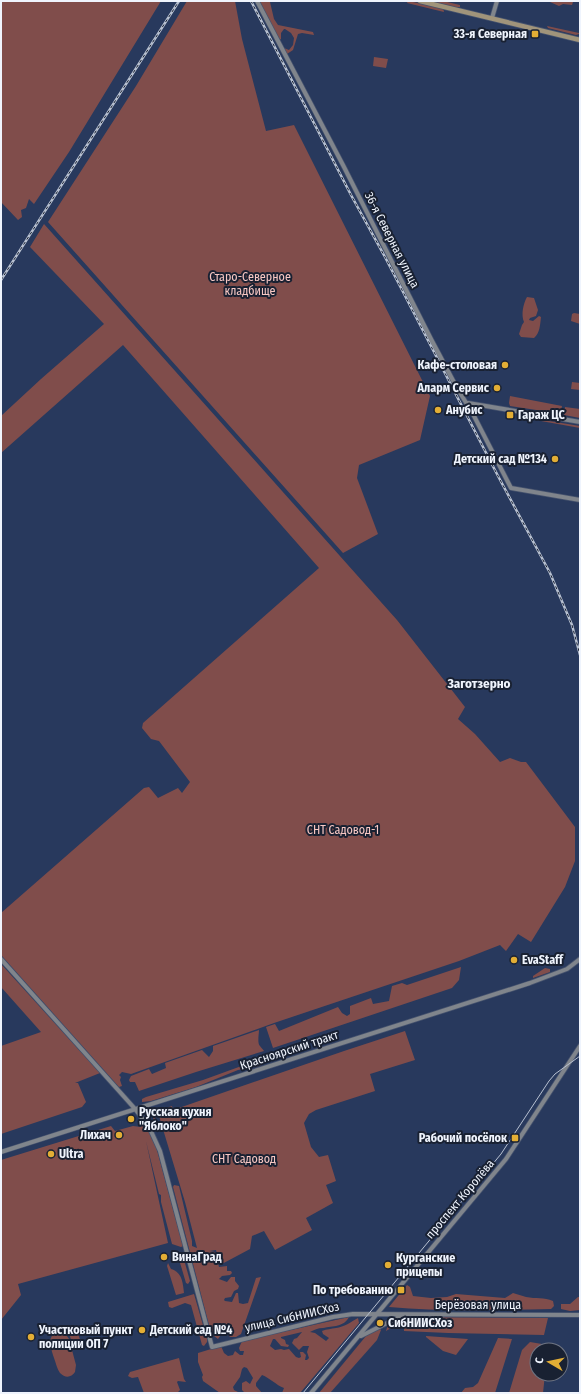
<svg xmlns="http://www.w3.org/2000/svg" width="581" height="1394" viewBox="0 0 581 1394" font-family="'Fira Sans Condensed',sans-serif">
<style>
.green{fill:#804d4b;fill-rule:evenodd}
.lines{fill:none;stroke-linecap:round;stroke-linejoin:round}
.secondary-casing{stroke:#46536e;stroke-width:5.5}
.primary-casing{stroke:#46536e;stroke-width:6}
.secondary{stroke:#80858c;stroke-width:4}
.primary{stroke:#a0947b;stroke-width:4.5}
.tram{stroke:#b8c1d1;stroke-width:1}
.rail-casing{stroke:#b8c1d1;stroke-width:2.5}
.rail{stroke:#192132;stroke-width:1;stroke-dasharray:3;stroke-linecap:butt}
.poi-dot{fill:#e3ae35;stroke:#192132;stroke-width:1.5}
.labels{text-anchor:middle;stroke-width:4;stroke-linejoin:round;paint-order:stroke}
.poi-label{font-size:12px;font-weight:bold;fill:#eff4fd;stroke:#192132;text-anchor:start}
.street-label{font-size:12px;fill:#eff4fd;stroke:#192132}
.park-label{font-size:12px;fill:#f8c8c4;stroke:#192132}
.neighbourhood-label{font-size:13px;font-weight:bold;fill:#eff4fd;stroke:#192132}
</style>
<rect width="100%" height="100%" fill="#28395d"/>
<g class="green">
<polygon points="1,1 161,1 69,152 34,204 29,199 26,208 21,210 22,217 18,220 1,202"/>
<polygon points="187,1 235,1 242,39 266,131 294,125 430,396 420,440 359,465 357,478 378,534 343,553 48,222 136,86"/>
<polygon points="261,1 268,1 270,2 274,19 278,25 313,32 314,35 302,33 298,34 293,50 287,54 284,48 289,50 293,45 294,38 291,33 285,29 284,29 281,33 281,39 279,40 260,3"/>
<polygon points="408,1 443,8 444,12 407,3"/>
<polygon points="428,1 443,1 460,5 460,7 453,7"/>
<polygon points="550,1 575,1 573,2 572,5 563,4 559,6 550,2"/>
<polygon points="547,26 579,33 579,34 576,35 548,28"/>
<polygon points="374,57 388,59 386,68 373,66"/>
<polygon points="44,224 397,620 465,707 458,719 475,734 500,762 510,758 521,762 526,762 575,827 575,861 565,887 531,942 518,934 506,951 500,945 459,961 274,1023 131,1074 122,1072 119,1075 121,1077 120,1080 122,1086 119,1087 1,955 1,913 144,788 149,787 158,798 178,788 182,793 190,782 159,741 151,739 142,728 143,723 319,568 123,345 1,453 1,416 41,379 104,324 30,247"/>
<path d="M527,297L534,298L538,310L536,316L530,318L529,320L533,321L539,316L541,317C540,325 540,333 534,338L521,337L519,334L522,325L524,322C521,315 523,304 527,297Z"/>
<polygon points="574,313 580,314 580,324 571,321 572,314"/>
<polygon points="572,382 580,383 580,390 571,389"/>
<polygon points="510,396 562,406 561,411 559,414 556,413 510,406 509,403"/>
<polygon points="565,407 580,409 580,418 564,415"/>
<polygon points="543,420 580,426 580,428 541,421"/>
<polygon points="1,964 100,1073 75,1083 78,1083 86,1102 82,1107 1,1134 1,1046 41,1032 1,987"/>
<polygon points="461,967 459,980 452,988 273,1048 266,1027 275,1024 279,1031 338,1007 342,1013 347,1016 350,1014 350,1006 371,998 373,1004 389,1001 392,986 402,983 407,985"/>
<polygon points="545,968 550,969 550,972 533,978 533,976"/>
<path d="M259,1030C259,1034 257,1043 260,1046C261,1048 263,1049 264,1051L196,1072L139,1091L135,1082H130L129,1080L131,1076L149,1069L152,1074L166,1068L165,1063L202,1050L209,1057L213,1051V1046Z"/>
<polygon points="405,1031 415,1060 370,1074 375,1091 316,1110 309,1114 304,1123 311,1147 319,1157 328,1155 336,1181 326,1185 333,1203 306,1218 312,1230 275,1250 264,1231 252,1236 250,1249 220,1265 216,1250 209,1251 215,1252 219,1267 227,1266 227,1271 231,1271 232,1273 230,1275 222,1276 219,1279 227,1282 231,1277 235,1277 235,1281 239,1286 238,1289 234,1291 231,1297 225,1298 224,1300 225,1301 232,1302 236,1293 238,1293 239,1303 243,1304 248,1303 256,1278 261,1277 241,1334 236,1337 230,1337 223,1328 220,1328 219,1330 223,1332 218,1339 214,1336 210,1329 173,1187 174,1185 179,1186 192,1241 192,1246 197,1248 185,1202 159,1116 155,1117 156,1122 155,1122 151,1113 172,1106 173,1110 344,1051"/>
<polygon points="267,1054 269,1058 269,1061 259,1066 238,1070 196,1087 151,1101 142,1102 142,1099 146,1097 203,1080 261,1059 263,1055"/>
<polygon points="142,1124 145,1124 151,1134 157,1150 183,1246 181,1247 172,1244 161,1202 161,1195 159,1194 146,1141 168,1243 18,1284 21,1295 1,1320 1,1160 111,1126 115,1131 133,1126 141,1127"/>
<polygon points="180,1254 183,1256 190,1281 188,1284 186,1283 178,1256"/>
<path d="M168,1263L171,1269C182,1272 183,1283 184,1293L176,1295L167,1266Z"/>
<path d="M407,1285L410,1287L413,1296L431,1298L447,1297L456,1294L505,1298L513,1293C517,1294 522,1296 526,1297C536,1299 544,1297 553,1301L554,1306L551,1309C497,1310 442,1312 389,1307Z"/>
<polygon points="194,1294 207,1339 207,1342 204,1346 202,1345 191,1305 185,1303 172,1308 169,1307 168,1302"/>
<polygon points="578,1297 580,1297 580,1310 570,1311 561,1309 561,1304 570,1304"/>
<path d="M349,1317C344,1327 333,1326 323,1328C318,1328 314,1330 310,1332L315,1333L326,1341L329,1338L323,1334L322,1331C327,1329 331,1329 336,1328C344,1327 351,1322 358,1318L359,1323L300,1393H282L284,1388C276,1385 270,1378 262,1375L256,1383V1386L262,1393L244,1392L242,1390V1383L246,1381L250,1384L253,1378L247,1368L244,1367L242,1369L240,1377L233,1387L234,1390L240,1393H220L203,1381L202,1377L203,1375L198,1362V1353L221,1346L224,1353L228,1356L233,1355L235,1351L240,1355H243L244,1351H240L239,1348L242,1341ZM302,1332L297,1338L294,1339L292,1343L299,1350L303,1346H309L307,1352L309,1358L307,1360H305L306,1355L303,1352H300L301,1357L299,1358L296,1357L289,1349L284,1350L281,1349L275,1350L270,1346L273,1339H275L281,1346L288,1347L289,1345L286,1344L285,1340L281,1338V1337Z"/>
<path d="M403,1317L548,1318L544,1335L448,1333L404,1331V1327L391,1328L386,1331C388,1323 394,1318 403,1317Z"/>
<polygon points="76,1328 82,1345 74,1348 68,1331"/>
<polygon points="376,1329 380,1329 381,1330 377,1340 330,1393 319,1393 366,1336"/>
<path d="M60,1332L67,1336L69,1339L76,1365L75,1372C71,1378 65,1378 60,1373C57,1369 56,1363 54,1358C51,1348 45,1334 60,1332Z"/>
<polygon points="426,1336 468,1339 456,1355 443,1351 426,1337"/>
<polygon points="498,1338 512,1339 495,1393 461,1393 465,1388 473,1387 478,1383"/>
<polygon points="530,1342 542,1344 547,1350 537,1350 537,1374 545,1374 543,1393 509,1393 522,1350"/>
<polygon points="179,1358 184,1379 186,1382 178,1381 177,1382 180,1390 177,1393 144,1393 138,1377 132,1378 128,1376 130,1372"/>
</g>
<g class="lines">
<defs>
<g id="secondary">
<polyline points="257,1 344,167 431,339 457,388 473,414 511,488 580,500"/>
<polyline points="492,18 497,1"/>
<polyline points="468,403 580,422"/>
<polyline points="1,959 136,1110 150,1129 160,1151 212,1347 333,1317 353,1314 580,1315"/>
<polyline points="1,1152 530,983 567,969 580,959"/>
<polyline points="361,1336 401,1316"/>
<polyline points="311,1393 506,1159 580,1046"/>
</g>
<polyline id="primary" points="420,1 580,40"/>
</defs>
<use href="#secondary" class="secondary-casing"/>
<use href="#primary" class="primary-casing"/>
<use href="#secondary" class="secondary"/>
<use href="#primary" class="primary"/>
<polyline class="tram" points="303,1393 501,1154 549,1081 555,1074 580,1056"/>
<defs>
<g id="rail">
<polyline points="251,1 351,195 385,257 498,476 550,573 572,625 580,655"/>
<polyline points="1,280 179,1"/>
</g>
</defs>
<use href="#rail" class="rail-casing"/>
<use href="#rail" class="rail"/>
</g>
<g class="poi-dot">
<rect x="531" y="30" width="8" height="8" rx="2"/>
<circle cx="505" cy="365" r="4"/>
<circle cx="497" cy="388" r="4"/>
<circle cx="438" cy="410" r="4"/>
<rect x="506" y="411" width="8" height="8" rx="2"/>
<circle cx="555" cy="459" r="4"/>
<circle cx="514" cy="960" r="4"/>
<circle cx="131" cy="1119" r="4"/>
<circle cx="119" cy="1135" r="4"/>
<rect x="511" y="1134" width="8" height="8" rx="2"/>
<circle cx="51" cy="1154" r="4"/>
<circle cx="164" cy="1257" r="4"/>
<circle cx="388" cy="1265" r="4"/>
<rect x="397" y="1286" width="8" height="8" rx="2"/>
<circle cx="380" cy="1323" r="4"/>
<circle cx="142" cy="1330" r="4"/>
<circle cx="31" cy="1337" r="4"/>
</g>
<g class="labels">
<g class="poi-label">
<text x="527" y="38" text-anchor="end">33-я Северная</text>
<text x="497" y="369" text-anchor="end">Кафе-столовая</text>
<text x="489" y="392" text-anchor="end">Аларм Сервис</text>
<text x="446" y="414">Анубис</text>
<text x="518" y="419">Гараж ЦС</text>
<text x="547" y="463" text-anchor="end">Детский сад №134</text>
<text x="522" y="964">EvaStaff</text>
<text x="139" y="1116">Русская кухня<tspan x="139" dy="14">"Яблоко"</tspan></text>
<text x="111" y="1139" text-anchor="end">Лихач</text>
<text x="507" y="1142" text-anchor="end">Рабочий посёлок</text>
<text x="59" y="1158">Ultra</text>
<text x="172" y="1261">ВинаГрад</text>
<text x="396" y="1262">Курганские<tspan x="396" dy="14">прицепы</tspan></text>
<text x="393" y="1294" text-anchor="end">По требованию</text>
<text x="388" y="1327">СибНИИСХоз</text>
<text x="39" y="1334">Участковый пункт<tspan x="39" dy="14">полиции ОП 7</tspan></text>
<text x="150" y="1334">Детский сад №4</text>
</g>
<g class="street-label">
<text transform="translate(392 240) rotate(63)" y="4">36-я Северная улица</text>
<text transform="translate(289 1050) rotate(-18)" y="4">Красноярский тракт</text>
<text transform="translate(460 1199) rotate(-50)" y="4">проспект Королёва</text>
<text x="478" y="1309">Берёзовая улица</text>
<text transform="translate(292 1317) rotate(-13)" y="4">улица СибНИИСХоз</text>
</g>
<g class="park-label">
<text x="250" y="281">Старо-Северное<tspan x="250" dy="14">кладбище</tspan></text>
<text x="343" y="834">СНТ Садовод-1</text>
<text x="244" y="1163">СНТ Садовод</text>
</g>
<g class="neighbourhood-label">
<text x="479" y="688">Заготзерно</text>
</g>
</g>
<rect width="581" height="1394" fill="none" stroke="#eff4fd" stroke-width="4"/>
<g transform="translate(549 1362) rotate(279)"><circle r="19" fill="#192132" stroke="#6f7583"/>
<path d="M0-3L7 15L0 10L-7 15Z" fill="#e3ae35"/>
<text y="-6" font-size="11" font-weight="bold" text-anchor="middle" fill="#eff4fd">С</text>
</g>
</svg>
